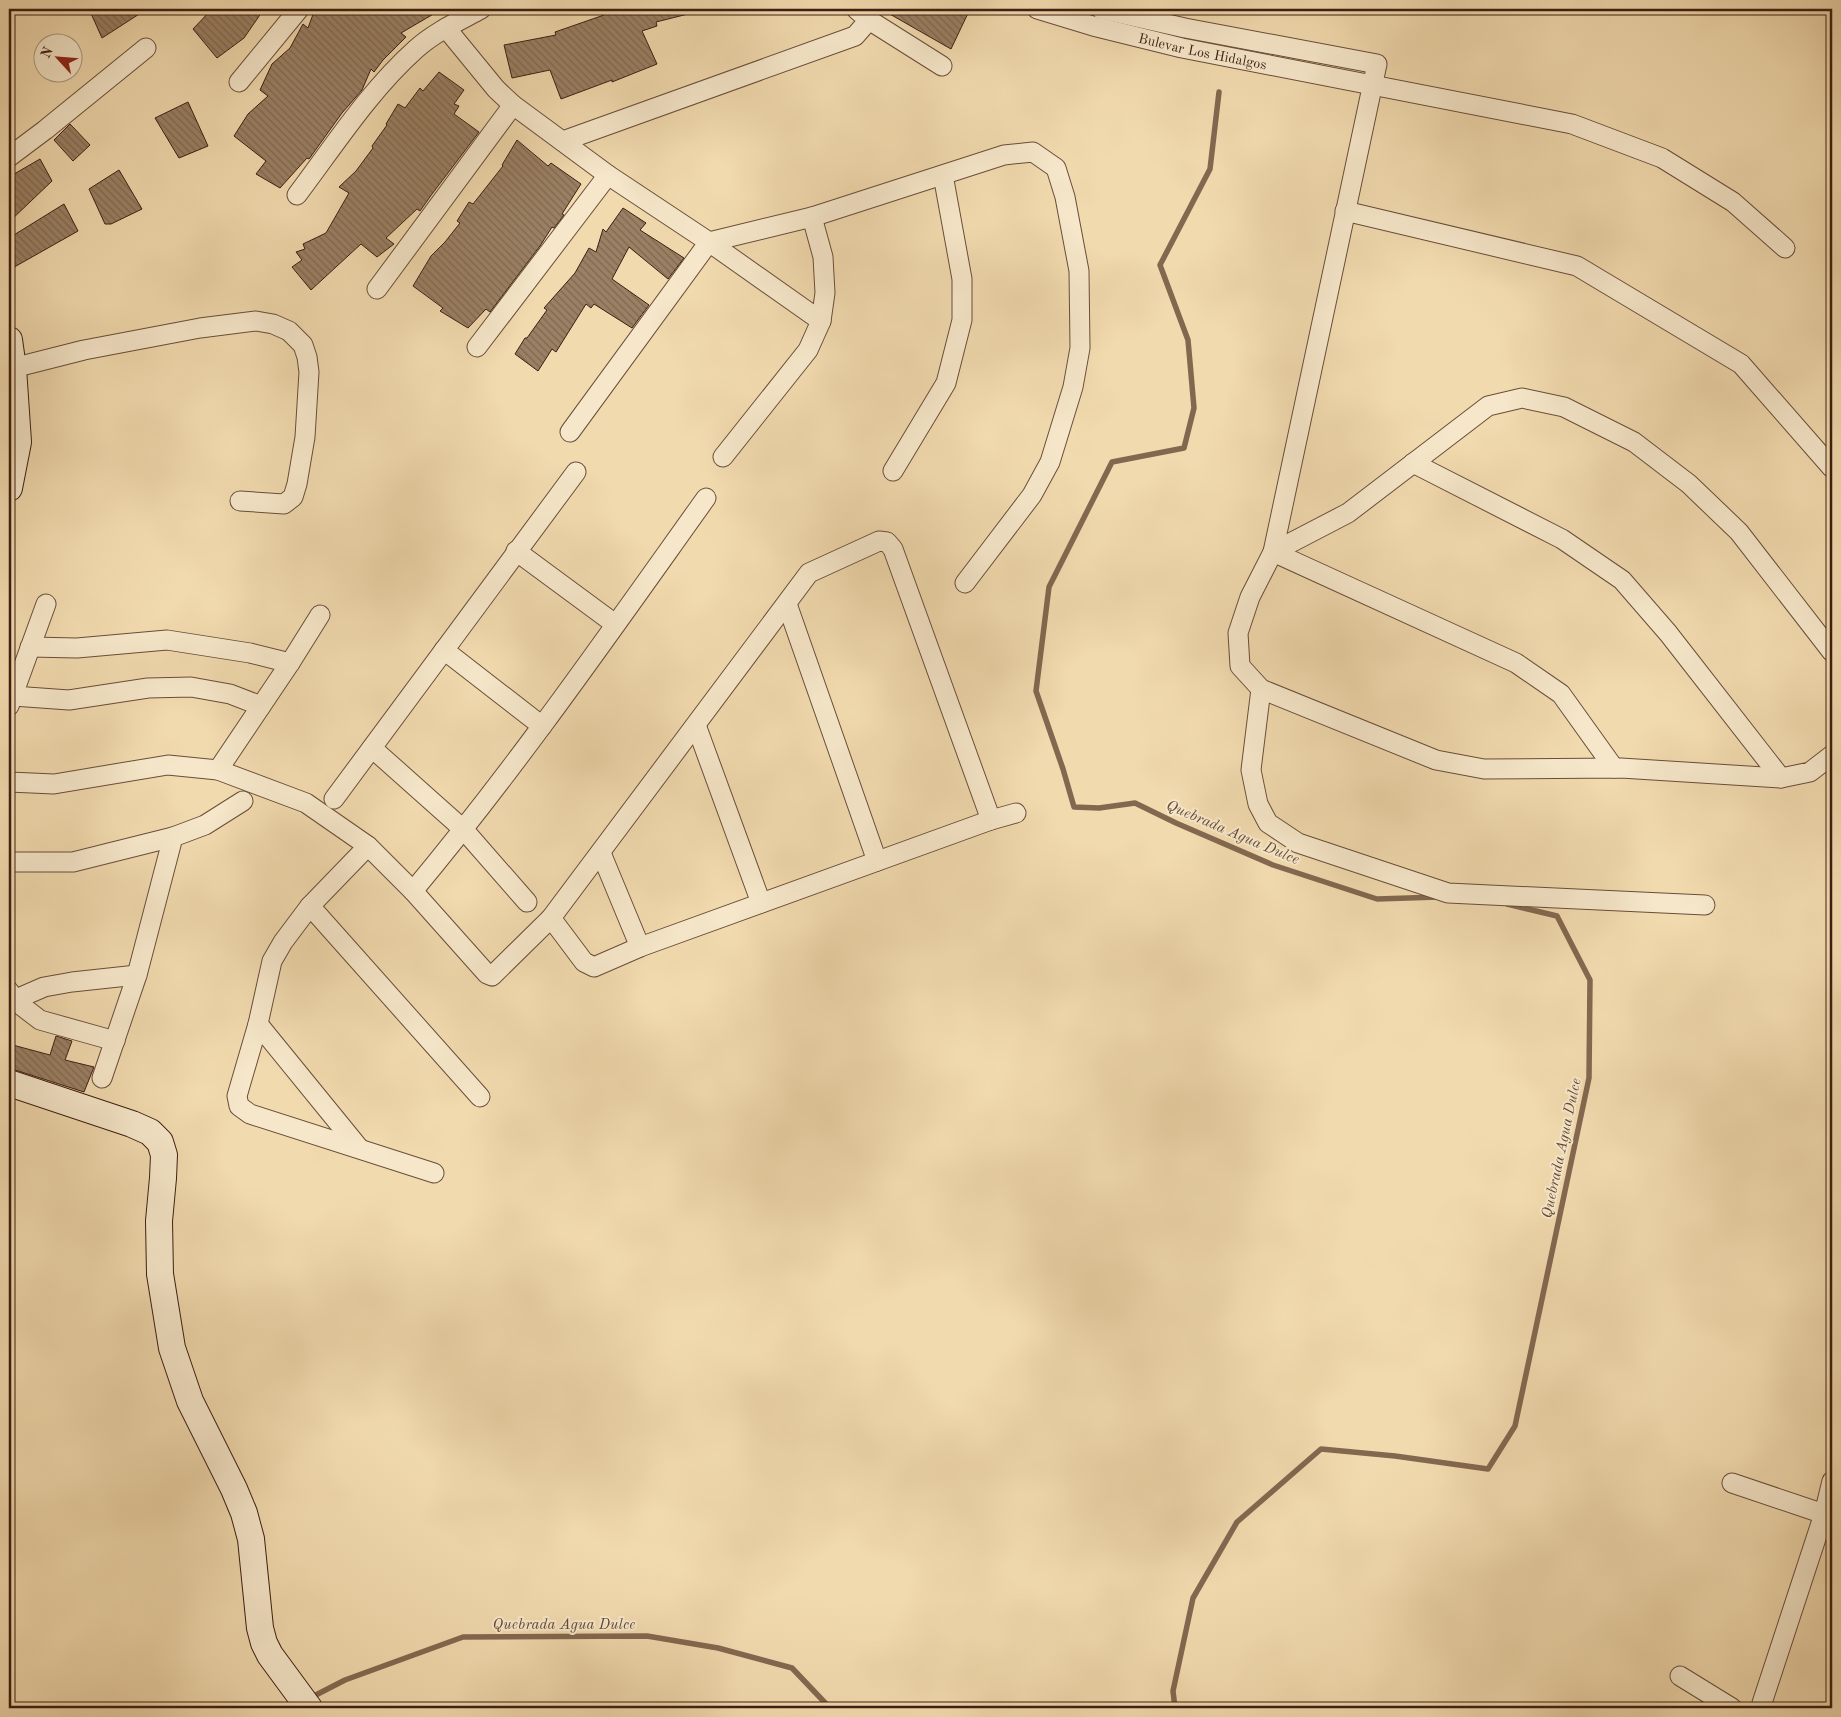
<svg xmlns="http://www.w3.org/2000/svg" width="1841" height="1717" viewBox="0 0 1841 1717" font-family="'Old Standard TT',serif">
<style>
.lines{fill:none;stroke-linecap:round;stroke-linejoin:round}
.stream{stroke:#836850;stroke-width:5.5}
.building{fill:url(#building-back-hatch);stroke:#3c1e13}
.street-casing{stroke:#694d3a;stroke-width:21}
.secondary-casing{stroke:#3c1e13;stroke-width:28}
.street{stroke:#f6e7ca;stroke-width:19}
.secondary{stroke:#f6e7ca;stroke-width:26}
.labels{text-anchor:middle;stroke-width:4;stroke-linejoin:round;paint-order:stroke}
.street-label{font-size:14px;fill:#3c1e13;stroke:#f6e7ca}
.water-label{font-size:15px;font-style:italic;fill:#664937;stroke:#f6e7ca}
</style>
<defs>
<pattern id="building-back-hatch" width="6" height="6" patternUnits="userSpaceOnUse" patternTransform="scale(1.25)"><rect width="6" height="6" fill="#9a8064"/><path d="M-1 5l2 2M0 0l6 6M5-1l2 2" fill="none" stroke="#7f6851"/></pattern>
</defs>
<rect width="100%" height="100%" fill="#f1daae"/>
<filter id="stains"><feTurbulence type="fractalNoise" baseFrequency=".004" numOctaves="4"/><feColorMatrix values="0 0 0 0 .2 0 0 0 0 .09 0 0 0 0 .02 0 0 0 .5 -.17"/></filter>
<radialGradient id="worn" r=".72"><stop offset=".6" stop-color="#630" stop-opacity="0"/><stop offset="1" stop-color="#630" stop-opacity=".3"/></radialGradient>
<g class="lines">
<g class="stream">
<polyline points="1219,92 1210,169 1160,265 1188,340 1194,408 1184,448 1112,462 1049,587 1036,691 1063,769 1074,807 1099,808 1135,803 1176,823 1273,865 1377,899 1439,897"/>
<polyline points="310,1698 345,1680 463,1637 647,1636 718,1648 792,1668 830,1708"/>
<polyline points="1175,1708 1173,1691 1193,1598 1237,1522 1321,1449 1395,1456 1488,1469 1515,1426 1589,1078 1590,980 1557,916 1507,904"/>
</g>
</g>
<g class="building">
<polygon points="89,9 147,9 102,38"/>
<polygon points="212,9 264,9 244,38 217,58 193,29"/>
<polygon points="315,9 442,9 401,33 406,37 383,60 374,72 371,69 362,90 342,113 309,159 307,158 280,188 256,174 266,161 234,136 248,114 268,96 260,90 272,64 290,48 303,24 308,28"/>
<polygon points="601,9 687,9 688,14 656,22 657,26 642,31 657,64 612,82 612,80 561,99 550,70 512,78 504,45 556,35 555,32 604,15"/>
<polygon points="881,9 970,9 951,49"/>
<polygon points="439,72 464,90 454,104 459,106 454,114 479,132 432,194 420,211 417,209 386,238 394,244 377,257 361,244 311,290 292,267 302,260 296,252 305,249 303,244 326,233 349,193 339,187 356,171 373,148 372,146 387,125 386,124 398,104 405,108 420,88 423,91"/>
<polygon points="188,102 208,146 179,158 155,118"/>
<polygon points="70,124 90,145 73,161 54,140"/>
<polygon points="517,140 548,166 551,163 581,184 562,214 564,215 554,228 552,227 540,246 490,312 486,309 468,328 440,311 443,308 413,286 431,256 445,242 460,223 457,221 469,202 473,204 503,166 502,165"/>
<polygon points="40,159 52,181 9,222 9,177"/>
<polygon points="119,170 142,209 111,224 105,224 89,189"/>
<polygon points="64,204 78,231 9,270 9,238"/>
<polygon points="623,208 646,223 640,230 684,258 668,279 629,247 612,279 649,305 632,328 594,304 591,308 586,304 556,352 552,349 538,371 515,354 525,338 527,338 547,310 544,308 575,273 589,248 596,252 603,229 606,232"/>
<polygon points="56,1036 72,1041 65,1060 94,1067 84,1092 9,1068 9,1044 50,1055"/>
</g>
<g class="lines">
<defs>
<g id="street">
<polyline points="856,9 869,20 942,66"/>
<path id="s1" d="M1037,9L1093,26L1182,48L1572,124L1662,158L1733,202L1785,248"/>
<polyline points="1101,9 1185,28 1377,64 1273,552 1250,597 1238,633 1240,666 1261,689 1436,760 1484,769 1621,768 1781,778 1810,772 1832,755"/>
<polyline points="446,28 496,89 513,105 608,175 709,242 821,321"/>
<polyline points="239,82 299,9"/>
<polyline points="563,141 855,36 869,20"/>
<polyline points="9,157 45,130 146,48"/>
<path d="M297,195C334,146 369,91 416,49C435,32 459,21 481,9"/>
<polyline points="1345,211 1577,266 1741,364 1832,468"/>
<polyline points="377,289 513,105"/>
<polyline points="477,347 608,175"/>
<polyline points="13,368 84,350 200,328 256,321 273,324 289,331 303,345 307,357 309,372 305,437 297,484 293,497 284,504 240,501"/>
<polyline points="570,432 709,242 812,217 1004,155 1033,152 1056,168 1065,197 1079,271 1080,348 1073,387 1050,462 1032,495 965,583"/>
<polyline points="723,457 808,350 821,321 825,293 823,257 812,217"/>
<polyline points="1413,463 1562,539 1622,580 1668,633 1781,778"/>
<polyline points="893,471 946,383 962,320 962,279 943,175"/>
<polyline points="516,551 615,624"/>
<polyline points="1273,552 1348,513 1488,406 1522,398 1564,407 1634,442 1689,484 1739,532 1832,652"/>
<polyline points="1273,552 1516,663 1561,694 1614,768"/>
<polyline points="787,604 877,861"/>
<polyline points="30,647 77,648 167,640 250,653 290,663"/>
<polyline points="444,650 542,726"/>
<polyline points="1261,689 1251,770 1258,804 1268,823 1298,843 1448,893 1705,905"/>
<polyline points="13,696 69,700 148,688 191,687 230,694 261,706"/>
<polyline points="9,706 46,604"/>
<polyline points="696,725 761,903"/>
<polyline points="372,748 464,830 527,902"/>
<polyline points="218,770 290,663 320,615"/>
<polyline points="9,782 54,784 168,765 218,770 306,803 368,846 413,891 487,974 492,976 551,918 809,573 879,541 887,542 893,549 991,820"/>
<polyline points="334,799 576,472"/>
<polyline points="368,846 310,906 283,942 272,961 258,1024 237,1096 239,1106 250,1114 434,1173"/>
<polyline points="601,853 640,947"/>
<polyline points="9,862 73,862 173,837"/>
<path d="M413,891C518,765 611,631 706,498"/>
<polyline points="310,906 480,1097"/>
<polyline points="551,918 584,962 594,967 640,947 991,820 1016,813"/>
<polyline points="9,991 14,1000 40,1020 115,1041"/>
<polyline points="14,1000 44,987 72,982 137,975"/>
<polyline points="258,1024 359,1148"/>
<polyline points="102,1078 137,975 173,837 205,825 243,801"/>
<polyline points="1832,1481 1824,1514 1832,1516"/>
<polyline points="1732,1483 1824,1514 1762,1703 1762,1708"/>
<polyline points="1680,1676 1732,1708"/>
</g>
<g id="secondary">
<polyline points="9,340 13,368 18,442 9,488"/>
<polyline points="9,1083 132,1124 150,1132 160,1142 164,1155 163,1178 159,1221 160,1274 172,1348 190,1401 234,1489 244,1513 251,1539 260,1628 264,1643 270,1655 309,1708"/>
</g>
</defs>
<use href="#street" class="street-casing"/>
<use href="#secondary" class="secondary-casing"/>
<use href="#street" class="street"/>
<use href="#secondary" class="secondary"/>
</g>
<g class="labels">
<g class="street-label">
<text dy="5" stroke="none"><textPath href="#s1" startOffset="171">Bulevar Los Hidalgos</textPath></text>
</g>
<g class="water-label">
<text transform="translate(1233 832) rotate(23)" y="5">Quebrada Agua Dulce</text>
<text transform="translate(1561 1148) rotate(-78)" y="5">Quebrada Agua Dulce</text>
<text x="564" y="1629">Quebrada Agua Dulce</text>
</g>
</g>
<rect width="1841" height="1717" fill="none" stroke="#f1daae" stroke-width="30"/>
<rect x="10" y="10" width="1821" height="1697" fill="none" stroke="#3c1e13" stroke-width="2.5"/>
<rect x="15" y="15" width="1811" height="1687" fill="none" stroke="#3c1e13"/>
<g transform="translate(58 58) rotate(296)"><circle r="24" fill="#f6e7ca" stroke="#ac9781"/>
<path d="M0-4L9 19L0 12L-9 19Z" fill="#8f2418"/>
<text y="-8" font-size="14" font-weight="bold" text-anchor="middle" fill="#3c1e13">N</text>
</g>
<rect width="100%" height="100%" filter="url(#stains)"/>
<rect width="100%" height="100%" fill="url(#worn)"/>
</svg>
